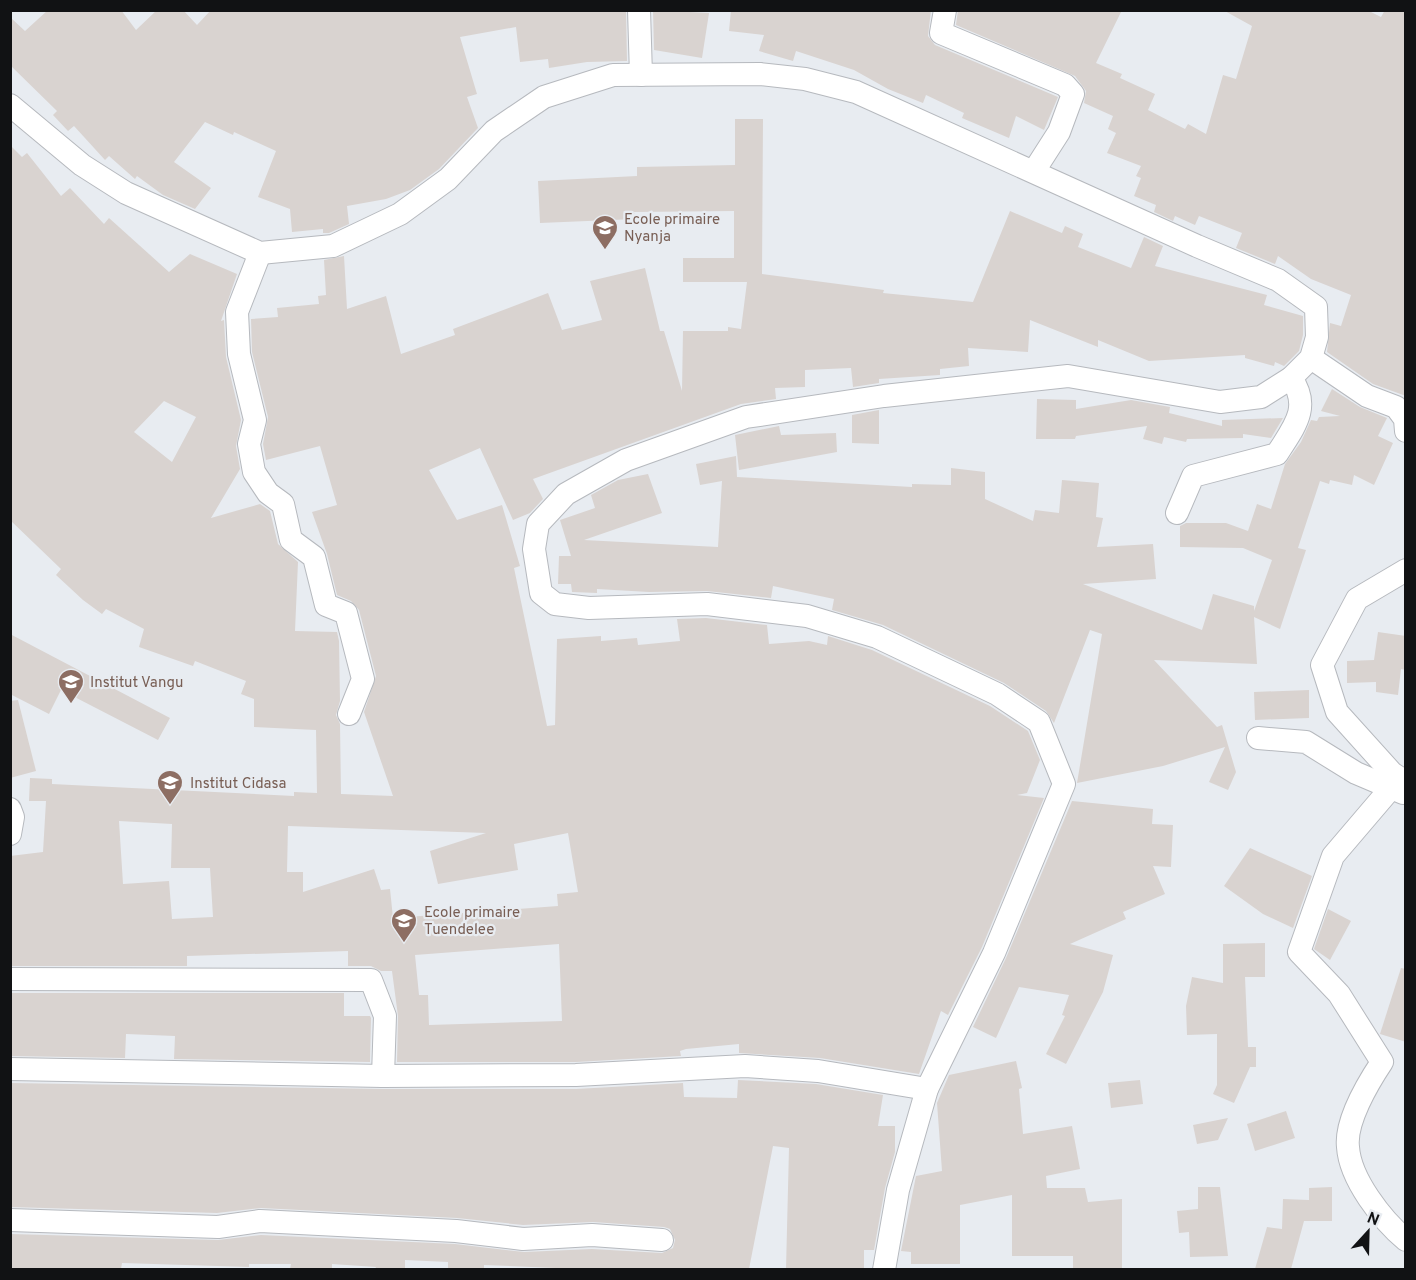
<svg xmlns="http://www.w3.org/2000/svg" width="1416" height="1280" viewBox="0 0 1416 1280" font-family="Overpass,sans-serif">
<style>
.building{fill:#d9d3d0;fill-rule:evenodd}
.lines{fill:none;stroke-linecap:round;stroke-linejoin:round}
.minor-casing{stroke:#b6b9be;stroke-width:24}
.minor{stroke:#fff;stroke-width:22}
.labels{text-anchor:middle;stroke-width:4.5;stroke-linejoin:round;paint-order:stroke}
.education-label{font-size:15px;fill:#785e54;stroke:#e8ecf1;text-anchor:start}
</style>
<rect width="100%" height="100%" fill="#e8ecf1"/>
<g class="building">
<polygon points="48,10 121,10 136,30 157,10 183,10 197,25 211,10 626,10 627,61 587,62 549,68 548,59 520,62 516,27 460,37 477,94 467,97 478,128 439,169 410,190 386,199 347,206 349,224 329,233 323,233 323,229 292,232 290,209 258,197 276,151 234,132 233,135 205,122 174,162 211,188 195,209 163,195 137,176 135,179 109,156 105,160 74,126 68,131 53,115 57,111 10,65 10,17 25,31"/>
<polygon points="653,10 709,13 702,58 654,50"/>
<polygon points="731,10 931,10 928,36 935,45 1058,97 1044,130 1016,116 1009,138 962,118 964,113 926,95 923,103 888,89 854,70 796,51 793,61 759,51 764,35 729,31"/>
<polygon points="958,10 1122,10 1096,63 1122,74 1120,78 1155,94 1148,110 1185,129 1188,124 1206,134 1223,75 1236,79 1252,26 1223,10 1367,10 1381,17 1385,10 1406,10 1406,396 1373,384 1327,352 1330,323 1341,326 1351,295 1311,279 1278,256 1275,264 1236,248 1242,233 1199,216 1195,225 1175,216 1173,221 1154,212 1156,205 1134,196 1141,178 1136,176 1141,166 1107,153 1116,133 1108,129 1113,116 1084,103 1086,91 1075,76 956,25"/>
<path d="M735,119H763L762,274L884,290L883,293L973,302L1010,211L1062,233L1065,226L1083,234L1078,247L1131,268L1144,237L1163,246L1155,266L1267,295L1264,305L1303,316V335L1299,351L1284,366L1275,362L1274,366L1245,358V355L1149,361L1098,340V347L1030,320L1028,352L968,348L969,366L940,369V375L879,379V383L853,387L851,368L805,370V387L775,388L776,399L741,404L533,479L543,499L530,513L513,520L480,448L429,470L457,520L502,505L520,566L514,568L547,726L555,725L557,639L601,636V641L637,638L638,645L680,641L677,619L706,618L767,625L769,644L809,641L827,645L828,636L872,650L990,706L1028,731L1040,760L1027,793L1017,795L1044,798L982,947L948,1015L941,1011L919,1074L820,1058L739,1053V1044L686,1049L680,1051L681,1056L576,1062H397L398,1016L392,971H381L371,966H348V951L187,956V966H10V856L43,852L46,801H29L30,778L52,779V784L132,788L294,796V792L317,793L316,730L254,727V699L241,694L246,681L195,661L193,666L139,647L144,629L106,609L102,614L83,600L56,575L61,569L10,520V145L22,157L27,153L61,196L70,188L104,224L109,218L169,272L190,254L237,274L221,321L224,320L226,357L241,420L236,446L240,469L211,518L260,504L270,511L278,544L298,562L295,631L337,632L339,641L340,701L336,715L340,724L341,794L393,796L364,712L376,676L359,610L351,601L337,595L327,554L312,512L337,505L320,446L266,460L263,444L268,417L252,352L251,319L278,317L277,308L319,304L318,296L326,295L324,260L344,256L347,309L386,296L401,354L455,335L453,329L548,293L562,330L602,320L590,281L645,268L660,331H664L682,391L683,331H728V327L741,329L747,282H683V258H734V211L634,212L635,219L540,223L538,181L637,176V167L735,165ZM164,401L196,417L172,462L134,432ZM119,821L172,824L171,868H210L213,917L172,919L169,881L123,884ZM288,826L486,833L430,851L438,884L518,870L514,844L568,833L578,892L557,894L558,906L393,918L390,889L381,890L374,869L303,892V872H287ZM559,944L562,1021L429,1025L428,995H419L415,955Z"/>
<polygon points="1332,389 1360,407 1387,418 1378,436 1393,443 1374,485 1354,475 1352,485 1330,480 1329,484 1320,481 1298,548 1306,550 1280,629 1254,617 1257,664 1154,660 1217,727 1222,725 1236,772 1228,790 1209,782 1225,747 1163,766 1077,783 1102,634 1090,630 1054,723 1046,711 1004,683 883,625 832,610 834,599 773,586 771,598 707,591 649,592 597,589 597,593 572,592 571,584 558,584 559,556 571,556 560,520 595,508 591,495 618,480 648,474 662,513 584,540 718,547 722,481 700,485 696,464 736,456 737,477 912,487 912,484 951,485 951,468 985,472 985,499 1033,521 1035,510 1059,513 1062,480 1099,483 1096,517 1103,518 1097,547 1153,544 1156,579 1083,584 1202,630 1213,594 1254,606 1254,611 1272,560 1243,548 1180,547 1180,526 1186,523 1226,523 1248,531 1257,504 1271,509 1285,464 1301,442 1311,420 1317,421 1319,417 1340,416 1321,411"/>
<polygon points="1037,399 1076,400 1076,409 1131,400 1170,407 1169,413 1222,426 1222,420 1283,418 1271,438 1243,434 1243,438 1187,439 1186,442 1164,437 1162,444 1143,439 1147,426 1076,436 1075,439 1036,439"/>
<polygon points="879,410 879,444 852,443 852,415"/>
<polygon points="779,426 781,435 836,433 837,452 739,470 735,435"/>
<polygon points="1378,632 1406,636 1406,670 1401,669 1398,695 1376,692 1376,682 1347,683 1347,661 1374,660"/>
<polygon points="10,634 170,718 158,740 61,690 49,714 10,694"/>
<polygon points="1309,690 1309,718 1255,720 1254,692"/>
<polygon points="18,700 36,771 10,778 10,701"/>
<polygon points="1072,801 1153,809 1152,824 1173,825 1171,867 1153,866 1165,894 1123,912 1126,919 1070,944 1113,955 1103,992 1066,1064 1046,1054 1065,1016 1062,1015 1069,995 1019,987 996,1038 973,1027 1006,958"/>
<polygon points="1250,848 1312,876 1293,928 1263,914 1224,886"/>
<polygon points="1328,909 1351,921 1330,960 1314,949"/>
<polygon points="1265,943 1265,977 1245,977 1248,1047 1256,1047 1256,1067 1250,1067 1234,1103 1213,1094 1217,1085 1217,1034 1187,1035 1186,1006 1192,977 1223,983 1223,944"/>
<polygon points="1401,968 1406,969 1406,1042 1380,1034"/>
<polygon points="10,993 344,993 344,1016 370,1016 371,1018 370,1062 174,1059 175,1036 126,1034 125,1058 10,1056"/>
<polygon points="1016,1061 1022,1088 1019,1089 1023,1134 1072,1126 1080,1169 1046,1176 1047,1188 1085,1188 1088,1202 1122,1199 1122,1269 1073,1269 1073,1256 1012,1256 1012,1195 960,1205 960,1264 911,1264 911,1252 901,1251 916,1176 942,1171 937,1103 949,1075"/>
<polygon points="738,1080 816,1084 883,1095 878,1126 895,1126 895,1152 885,1188 874,1250 864,1250 864,1269 786,1269 789,1148 773,1146 749,1269 579,1269 484,1265 484,1269 448,1269 448,1262 405,1260 405,1269 375,1269 376,1267 332,1264 332,1269 290,1269 291,1264 249,1264 249,1267 122,1263 121,1269 11,1269 11,1234 218,1240 261,1235 455,1244 524,1252 592,1249 662,1253 673,1248 675,1240 670,1229 664,1227 593,1222 523,1225 457,1218 261,1208 217,1213 10,1207 11,1083 383,1089 576,1089 683,1083 684,1097 737,1098"/>
<polygon points="1140,1080 1143,1104 1111,1108 1108,1083"/>
<polygon points="1286,1111 1295,1138 1255,1151 1247,1124"/>
<polygon points="1228,1118 1218,1140 1197,1144 1193,1125"/>
<polygon points="1198,1187 1220,1187 1228,1256 1190,1257 1189,1232 1179,1233 1177,1211 1198,1209"/>
<polygon points="1332,1187 1332,1221 1304,1221 1291,1269 1255,1269 1267,1227 1282,1229 1283,1199 1309,1200 1309,1188"/>
</g>
<g class="lines">
<defs>
<g id="minor">
<polyline points="639,10 641,75"/>
<polyline points="945,10 941,33 1065,85 1073,94 1059,132 1034,171"/>
<polyline points="10,105 82,165 126,193 260,253 333,246 400,214 448,179 494,131 544,97 613,75 760,74 805,79 856,92 1197,246 1278,280 1316,307 1317,337 1311,358 1291,378 1261,397 1220,402 1068,376 884,396 746,417 626,460 566,494 538,524 534,549 541,593 555,604 589,608 707,604 807,616 877,637 997,694 1039,722 1064,784 994,953 927,1089 898,1190 884,1270"/>
<polyline points="260,253 237,312 239,354 255,420 249,444 254,472 268,493 283,504 291,540 314,557 326,605 346,613 363,679 349,714"/>
<polyline points="1311,358 1367,396 1396,407 1405,419 1406,431"/>
<path d="M1177,513L1193,476L1277,454C1293,428 1312,408 1291,378"/>
<polyline points="1406,570 1357,599 1322,665 1337,712 1392,773 1406,782"/>
<polyline points="1258,738 1306,742 1356,773 1403,793"/>
<path d="M1391,788L1333,856L1299,952L1339,994L1382,1062C1368,1083 1345,1122 1348,1147C1350,1179 1382,1220 1406,1240"/>
<polyline points="10,809 13,817 10,834"/>
<polyline points="10,979 371,980 385,1016 383,1076"/>
<polyline points="10,1069 383,1076 576,1075 745,1066 818,1071 927,1089"/>
<polyline points="10,1220 218,1227 260,1221 456,1231 523,1239 592,1235 662,1240"/>
</g>
</defs>
<use href="#minor" class="minor-casing"/>
<use href="#minor" class="minor"/>
</g>
<defs>
<symbol id="school-pin" viewBox="-11 -11 22 30"><path d="M0 17L-7.5 6A9.5 9.5 0 1 1 7.5 6Z" fill="#8d6e63" stroke="#e8ecf1"/><path d="M0-5L7-2L0 1L-7-2ZM-4 1L0 2.5L4 1V4Q0 6-4 4Z" fill="#fff"/></symbol>
</defs>
<g fill-rule="evenodd">
<use href="#school-pin" x="590" y="213" width="30" height="40"/>
<use href="#school-pin" x="56" y="667" width="30" height="40"/>
<use href="#school-pin" x="155" y="768" width="30" height="40"/>
<use href="#school-pin" x="389" y="906" width="30" height="40"/>
</g>
<g class="labels">
<g class="education-label">
<text x="624" y="224">Ecole primaire<tspan x="624" dy="17">Nyanja</tspan></text>
<text x="90" y="687">Institut Vangu</text>
<text x="190" y="788">Institut Cidasa</text>
<text x="424" y="917">Ecole primaire<tspan x="424" dy="17">Tuendelee</tspan></text>
</g>
</g>
<rect width="1416" height="1280" fill="none" stroke="#111214" stroke-width="24"/>
<g transform="translate(1368 1232) rotate(22)" stroke="#e8ecf1" stroke-width="4.5" paint-order="stroke">
<path d="M0-4.5L10 22L0 15L-10 22Z" fill="#111214"/>
<text y="-9" font-size="16" font-weight="bold" text-anchor="middle" fill="#111214">N</text>
</g>
</svg>
